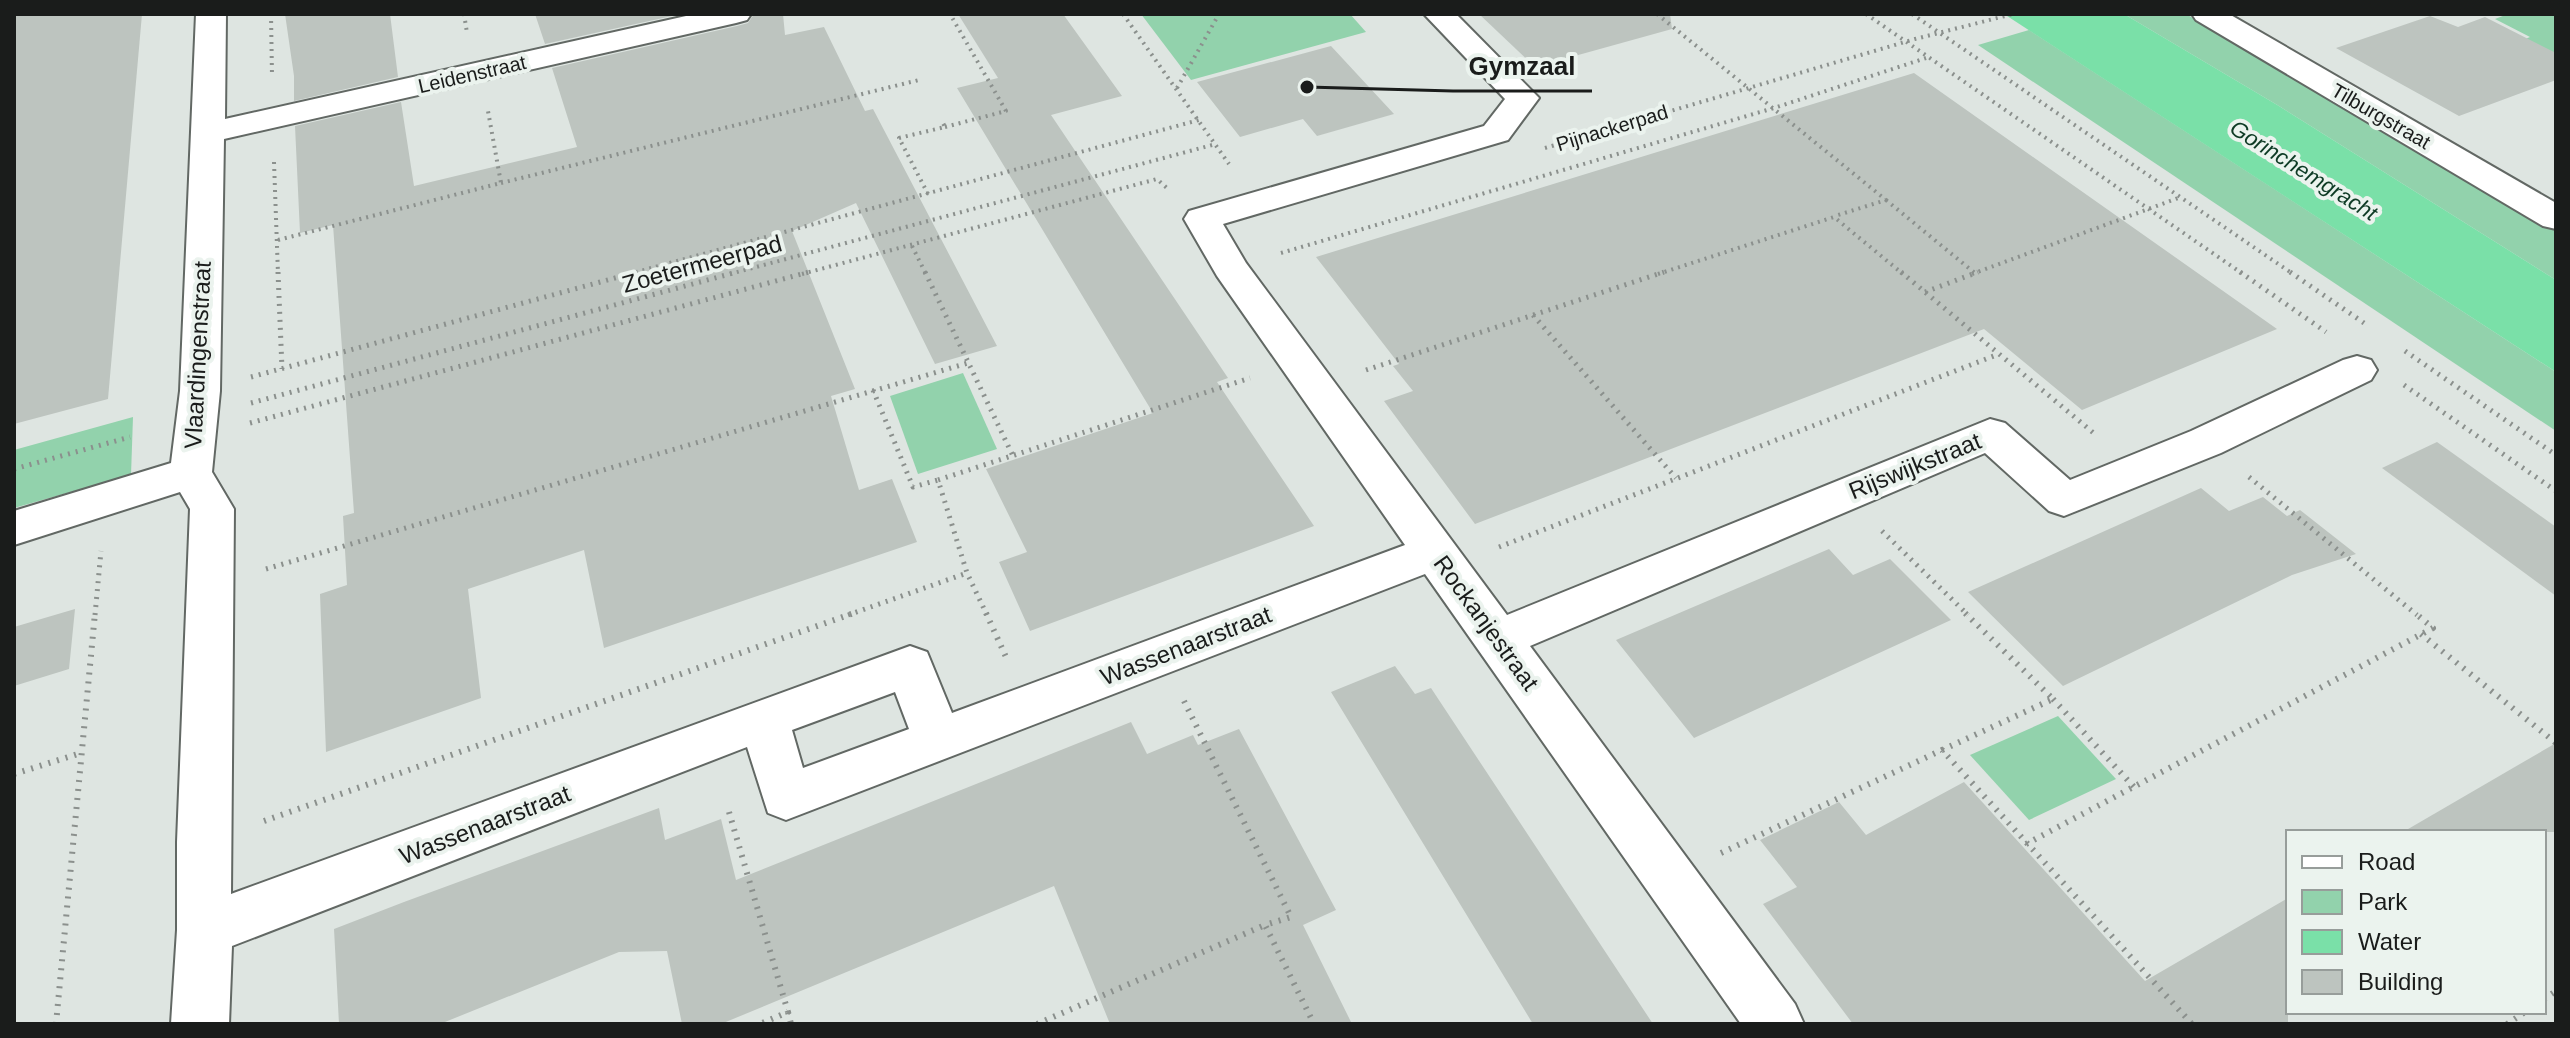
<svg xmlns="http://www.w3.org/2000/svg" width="2570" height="1038" viewBox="0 0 2570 1038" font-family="Helvetica,sans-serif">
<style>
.green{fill:#92d2ac}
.water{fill:#7ae0a8}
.building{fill:#bdc4bf}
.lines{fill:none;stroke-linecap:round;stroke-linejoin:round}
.street-casing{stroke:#626864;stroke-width:4}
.path-far2{stroke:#8b908d;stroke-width:4;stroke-dasharray:2 5;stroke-linecap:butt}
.path-far1{stroke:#8b908d;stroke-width:5;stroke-dasharray:2 6;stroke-linecap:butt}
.path{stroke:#8b908d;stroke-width:6;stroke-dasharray:2 7;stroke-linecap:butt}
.street{fill:#fff;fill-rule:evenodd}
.labels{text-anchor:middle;stroke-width:8;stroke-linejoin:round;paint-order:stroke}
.far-street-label{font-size:20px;fill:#1a1c1b;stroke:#ebf3ee}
.far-water-label{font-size:22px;font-style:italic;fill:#0e3b25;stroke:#ebf3ee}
.street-label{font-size:24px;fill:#1a1c1b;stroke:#ebf3ee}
.leader{fill:none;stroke:#1a1c1b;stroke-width:3}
.callout-dot{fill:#1a1c1b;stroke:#ebf3ee;stroke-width:3}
.callout-label{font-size:26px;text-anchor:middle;font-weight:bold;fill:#1a1c1b;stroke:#ebf3ee;stroke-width:8;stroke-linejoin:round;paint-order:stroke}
</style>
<rect width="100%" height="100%" fill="#dee5e1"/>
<g class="green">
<polygon points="1141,14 1350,14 1366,32 1191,80"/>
<polygon points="2124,14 2186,14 2556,228 2556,280 2279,106"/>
<polygon points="2508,14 2556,14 2556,71 2509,46 2530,37 2495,19"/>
<polygon points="2029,30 2556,372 2556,431 1978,45"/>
<polygon points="963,373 997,449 918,474 890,396"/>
<polygon points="133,417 131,475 14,508 14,450"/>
<polygon points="2058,716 2116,779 2029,820 1970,755"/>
</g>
<polygon class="water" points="2004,14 2124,14 2279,106 2556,280 2556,372"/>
<g class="building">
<polygon points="14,14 142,14 108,399 14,424"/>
<polygon points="285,14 390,14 398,77 294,101 294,76"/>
<polygon points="535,14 681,14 545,44"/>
<polygon points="754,14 783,14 785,35 824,27 865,111 873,109 997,346 935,364 856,203 792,231 855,389 831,396 859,490 892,479 917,542 604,648 584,550 468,589 481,698 326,752 320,594 347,585 343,516 354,513 333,225 300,233 295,126 401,102 414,186 577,147 552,68 737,26 748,23"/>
<polygon points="958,14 1063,14 1122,96 1051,115 1228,378 1217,382 1314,526 1030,631 999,562 1027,552 986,469 1153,413 957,88 998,78"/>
<polygon points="1479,14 1670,14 1672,29 1535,67"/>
<polygon points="2430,16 2458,27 2485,17 2556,53 2556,80 2459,116 2336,48"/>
<polygon points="1331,46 1394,114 1317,136 1303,119 1240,137 1197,82"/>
<polygon points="1914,73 2277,329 2082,410 1984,329 1475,524 1384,401 1413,391 1393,366 1399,364 1316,257"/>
<polygon points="2437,442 2556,527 2556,596 2382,468"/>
<polygon points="2201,488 2229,511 2263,497 2287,516 2300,510 2356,554 2292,575 2063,686 1968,592"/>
<polygon points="1829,549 1853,575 1890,559 1951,620 1694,738 1616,640"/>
<polygon points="75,609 69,669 14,686 14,627"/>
<polygon points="1395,666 1415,694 1431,688 1653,1024 1533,1024 1331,692"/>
<polygon points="1131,722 1147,754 1193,735 1198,745 1239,729 1336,910 1303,925 1352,1024 1110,1024 1054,886 721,1024 682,1024 667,951 619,952 440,1024 339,1024 334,929 404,902 659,808 665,840 721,819 736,880"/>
<polygon points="2556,743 2556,832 2403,832"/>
<polygon points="1964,782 2145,981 2288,898 2288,1024 1853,1024 1763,904 1797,887 1760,840 1839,802 1866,835"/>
</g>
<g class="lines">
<defs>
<g id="street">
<path d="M196,14H226L225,119L695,14H751L747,20L736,23L224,139L220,391L212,472L234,509L231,894L910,646L927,652L952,713L1405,545L1217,276L1184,219L1189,211L1484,126L1505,99L1424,14H1456L1539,98L1508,140L1223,224L1246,263L1507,615L1990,419L2005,423L2070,480L2191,431L2343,360L2357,356L2371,360L2377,370L2371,380L2221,453L2064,516L2049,511L1985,453L1530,646L1795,1004L1804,1024H1741L1425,574L786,820L768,813L747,747L232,946L229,1024H171L177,930V842L190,509L180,492L14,545V511L171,463L180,391ZM895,692L909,729L803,768L792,730Z"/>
<polygon points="2192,14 2229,14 2556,203 2556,229 2543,226 2196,20"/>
</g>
</defs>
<use href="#street" class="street-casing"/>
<g class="path-far2">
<polyline points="271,14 272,76"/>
<polyline points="464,14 467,33"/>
<polyline points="1123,14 1229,164"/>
<polyline points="1657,14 1886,200 1835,216"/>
<polyline points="1866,14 2243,274"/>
<polyline points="1912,14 2293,274"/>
<polyline points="1177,88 1219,14"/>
<polyline points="945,127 1006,111 950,14"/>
<polyline points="1545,148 1915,39 2013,14"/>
<polyline points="274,162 278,274"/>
<polyline points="501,183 919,80"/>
<polyline points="928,194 899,138 945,127 942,121"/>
<polyline points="1886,200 1976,274"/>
<polyline points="278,240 501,183 488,111"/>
<polyline points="912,246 926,274"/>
<polyline points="1281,253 1774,108 1926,58"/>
<polyline points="629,274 1199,120"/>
<polyline points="730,274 1216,144"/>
<polyline points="802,274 1157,179 1168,189"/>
<polyline points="1658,274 1834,217 1903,274"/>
<polyline points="1972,274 2181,197"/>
</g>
<g class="path-far1">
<polyline points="278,272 282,369"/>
<polyline points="925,272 1013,456"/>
<polyline points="1901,272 2096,435"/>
<polyline points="2240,272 2326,332"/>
<polyline points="2290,272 2364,323"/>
<polyline points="1925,292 1978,272"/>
<polyline points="1533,315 1676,478"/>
<polyline points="2405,351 2556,455"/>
<polyline points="1366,370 1664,272"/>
<polyline points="251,377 637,272"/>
<polyline points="2404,385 2556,491"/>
<polyline points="873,390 913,487 938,480"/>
<polyline points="251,403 737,272"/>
<polyline points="250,423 809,272"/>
<polyline points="14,469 130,437"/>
<polyline points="2249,477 2417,615"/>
<polyline points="1882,531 1968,615"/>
<polyline points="1499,547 1999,354"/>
<polyline points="266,569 968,363"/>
<polyline points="95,615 101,551"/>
<polyline points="848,615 967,573"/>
<polyline points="987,615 967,573 938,480 1250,378"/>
</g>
<g class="path">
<polyline points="986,613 1006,657"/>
<polyline points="2421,634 2556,743"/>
<polyline points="2053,699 2134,787"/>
<polyline points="1184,701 1291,917 1265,925 1314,1024"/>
<polyline points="1942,750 2053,699 1965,613"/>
<polyline points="14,774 81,753"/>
<polyline points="729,812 788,1012 760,1024"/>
<polyline points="264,821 854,613"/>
<polyline points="2026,844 2433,628 2415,613"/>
<polyline points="1721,853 1942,750 2192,1024"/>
<polyline points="2544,999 2556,991"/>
<polyline points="788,1012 791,1024"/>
<polyline points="56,1024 95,613"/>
<polyline points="1037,1024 1265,925"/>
<polyline points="2507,1024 2525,1012"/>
</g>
<use href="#street" class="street"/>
</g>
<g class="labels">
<g class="far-street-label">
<text transform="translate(472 74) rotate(-13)" y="7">Leidenstraat</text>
<text transform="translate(2381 116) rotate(30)" y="7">Tilburgstraat</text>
<text transform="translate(1612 128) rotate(-17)" y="7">Pijnackerpad</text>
</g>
<g class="far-water-label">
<text transform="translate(2304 170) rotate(32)" y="8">Gorinchemgracht</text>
</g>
<g class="street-label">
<text transform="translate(702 264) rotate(-15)" y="8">Zoetermeerpad</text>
<text transform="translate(198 355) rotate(-87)" y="8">Vlaardingenstraat</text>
<text transform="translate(1915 466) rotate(-22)" y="8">Rijswijkstraat</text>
<text transform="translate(1486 623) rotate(54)" y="8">Rockanjestraat</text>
<text transform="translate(1186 646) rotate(-21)" y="8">Wassenaarstraat</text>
<text transform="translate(485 825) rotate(-21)" y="8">Wassenaarstraat</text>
</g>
</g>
<path class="leader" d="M1307 87L1453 91H1592"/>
<circle class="callout-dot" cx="1307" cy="87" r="8"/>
<g class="callout-label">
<text x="1522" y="75">Gymzaal</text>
</g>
<rect width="2570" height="1038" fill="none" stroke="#1a1c1b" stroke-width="32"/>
<rect x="2286" y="830" width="260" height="184" fill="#ebf3ee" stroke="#979d9a" stroke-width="2"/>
<rect x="2302" y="856" width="40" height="12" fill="#ffffff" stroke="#979d9a" stroke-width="2"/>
<text x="2358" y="870" font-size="24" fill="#1a1c1b">Road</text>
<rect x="2302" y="890" width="40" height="24" fill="#92d2ac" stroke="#979d9a" stroke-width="2"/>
<text x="2358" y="910" font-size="24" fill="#1a1c1b">Park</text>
<rect x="2302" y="930" width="40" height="24" fill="#7ae0a8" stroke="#979d9a" stroke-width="2"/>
<text x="2358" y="950" font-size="24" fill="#1a1c1b">Water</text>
<rect x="2302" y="970" width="40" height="24" fill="#bdc4bf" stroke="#979d9a" stroke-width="2"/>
<text x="2358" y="990" font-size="24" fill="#1a1c1b">Building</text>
</svg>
